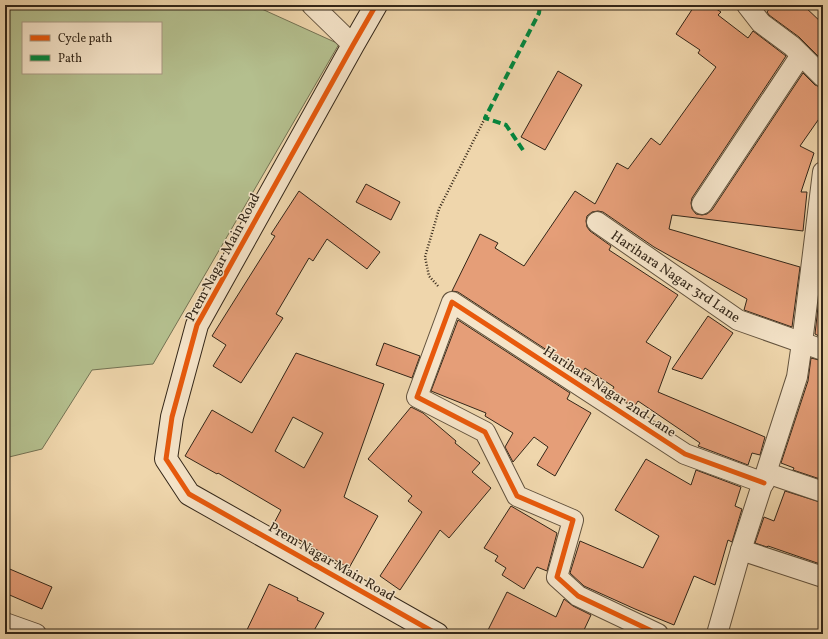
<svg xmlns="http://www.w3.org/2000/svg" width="828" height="639" viewBox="0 0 828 639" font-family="Vollkorn,serif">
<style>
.green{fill:#b4bf8e;stroke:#747253;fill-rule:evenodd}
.building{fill:#e59e78;stroke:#332618;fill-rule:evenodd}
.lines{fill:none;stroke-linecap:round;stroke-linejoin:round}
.street-casing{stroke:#62523d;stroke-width:22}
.secondary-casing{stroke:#332618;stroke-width:24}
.path{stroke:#332618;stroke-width:2.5;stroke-dasharray:1 2;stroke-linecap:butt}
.street{stroke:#f5e4c9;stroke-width:20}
.secondary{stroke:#f5e4c9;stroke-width:22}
.quiet{stroke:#00873e;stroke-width:4;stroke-dasharray:8 4;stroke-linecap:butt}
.cycleway-casing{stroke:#f5e4c9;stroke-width:8}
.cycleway{stroke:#e8590c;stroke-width:5}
.labels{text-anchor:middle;stroke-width:3;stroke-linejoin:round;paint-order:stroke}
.street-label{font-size:14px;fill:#332618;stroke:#f5e4c9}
</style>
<rect width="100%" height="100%" fill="#efd6ac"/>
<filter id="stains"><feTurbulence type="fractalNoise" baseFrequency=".005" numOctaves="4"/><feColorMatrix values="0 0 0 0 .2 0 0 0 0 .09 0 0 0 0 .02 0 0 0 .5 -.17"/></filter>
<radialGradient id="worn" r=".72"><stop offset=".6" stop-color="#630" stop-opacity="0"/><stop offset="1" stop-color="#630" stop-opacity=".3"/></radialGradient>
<path class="green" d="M5,5H253L339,44L153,364L92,370L42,449L5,458ZM23,23H161V73H23Z"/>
<g class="building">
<polygon points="695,5 710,5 721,12 718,15 748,38 753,31 786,56 692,198 691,203 692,209 696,214 702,215 707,214 712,210 803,73 815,85 823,88 823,113 800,146 814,153 801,192 807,192 803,231 672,215 669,229 800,267 792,327 744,310 747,299 654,247 603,212 598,211 592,212 587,216 586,221 587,227 590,231 611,246 609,250 678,295 646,342 671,357 658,392 765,437 760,455 752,453 748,465 698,446 700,443 638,401 634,407 611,392 614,387 585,368 582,373 458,292 452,291 480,234 498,243 495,248 524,266 575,191 595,204 617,163 628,169 651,138 660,145 716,67 698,53 700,50 676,34"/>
<polygon points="772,5 803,5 823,24 823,61 799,37 769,15 767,12"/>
<polygon points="558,71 582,85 545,150 521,137"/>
<polygon points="366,184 400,202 391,220 356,202"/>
<polygon points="299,191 380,252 367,269 327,239 313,261 309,258 276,314 283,318 241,383 213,366 226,345 212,336 275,236 271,234"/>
<polygon points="821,280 823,280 823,338 815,334"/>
<polygon points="708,316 733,333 702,379 672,369"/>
<polygon points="458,320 570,393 567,399 591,413 555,476 537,465 548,447 534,437 513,462 505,447 513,433 485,416 486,413 431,391"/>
<polygon points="384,343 420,356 412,378 376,365"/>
<path d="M296,353L384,384L344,497L378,516L349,568L273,525L281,510L218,473L217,474L185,456L212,410L252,433ZM293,417L323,433L304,468L275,451Z"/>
<polygon points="811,358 823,361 823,480 793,470 794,468 781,463 808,381"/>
<polygon points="411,407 423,413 456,441 455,443 480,463 472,472 491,488 449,538 440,530 400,590 380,576 422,512 408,501 412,496 368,459"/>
<polygon points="646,459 691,485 696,470 741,487 735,506 742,509 732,542 728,540 715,585 694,576 674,625 635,609 584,586 570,573 580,541 643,568 659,536 615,510"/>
<polygon points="785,491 823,503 823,565 768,546 767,547 755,543 764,517 774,521"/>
<polygon points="511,506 557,533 547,571 537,567 524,589 502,575 506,568 495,561 498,556 484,548"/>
<polygon points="5,567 52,587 42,609 5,593"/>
<polygon points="269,584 298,598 297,600 324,613 312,634 245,634"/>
<polygon points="507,592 556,617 564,599 573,606 591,615 584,630 591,634 486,634"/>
</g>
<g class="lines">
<defs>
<g id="street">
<polyline points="312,5 353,45"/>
<polyline points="747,5 761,23 792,46 823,77"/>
<polyline points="702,204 801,55"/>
<polyline points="597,222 738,320 823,350"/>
<polyline points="767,473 823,492"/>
<polyline points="741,550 823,577"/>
<polyline points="5,623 36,634"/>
<polyline points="658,634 578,596 557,577 573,520 517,496 485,432 417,397 452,302 685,454 764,483"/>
<polyline points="717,634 741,550 797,377 802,343 823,172"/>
</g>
<polyline id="secondary" points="376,5 353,45 197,325 172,417 166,459 189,494 437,634"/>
</defs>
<use href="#street" class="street-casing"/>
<use href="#secondary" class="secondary-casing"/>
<polyline class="path" points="438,286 429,276 425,257 439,209 485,118"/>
<use href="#street" class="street"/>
<use href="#secondary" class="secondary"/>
<polyline class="quiet" points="523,150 506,125 485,118 539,13 540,5"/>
<defs>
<g id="cycleway">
<polyline points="376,5 353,45 197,325 172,417 166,459 189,494 437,634"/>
<polyline points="658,634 578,596 557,577 573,520 517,496 485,432 417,397 452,302 685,454 764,483"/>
</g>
</defs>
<use href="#cycleway" class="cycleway-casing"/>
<use href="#cycleway" class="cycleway"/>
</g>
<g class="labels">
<g class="street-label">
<text transform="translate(222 257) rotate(-62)" y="5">Prem Nagar Main Road</text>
<text transform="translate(676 276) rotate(34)" y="5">Harihara Nagar 3rd Lane</text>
<text transform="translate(610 391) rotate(33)" y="5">Harihara Nagar 2nd Lane</text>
<text transform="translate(332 561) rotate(30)" y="5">Prem Nagar Main Road</text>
</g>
</g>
<rect width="828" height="639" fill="none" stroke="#efd6ac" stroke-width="20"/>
<rect x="6" y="6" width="816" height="627" fill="none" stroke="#332618" stroke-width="2"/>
<rect x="10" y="10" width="808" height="619" fill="none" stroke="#332618"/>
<rect x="22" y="22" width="140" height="52" fill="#f5e4c9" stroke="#a79882"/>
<rect x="30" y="35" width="20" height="6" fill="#e8590c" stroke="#a79882"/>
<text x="58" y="42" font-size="12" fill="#332618">Cycle path</text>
<rect x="30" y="55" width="20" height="6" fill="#00873e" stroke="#a79882"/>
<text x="58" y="62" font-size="12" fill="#332618">Path</text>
<rect width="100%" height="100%" filter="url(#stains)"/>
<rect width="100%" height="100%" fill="url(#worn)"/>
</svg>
